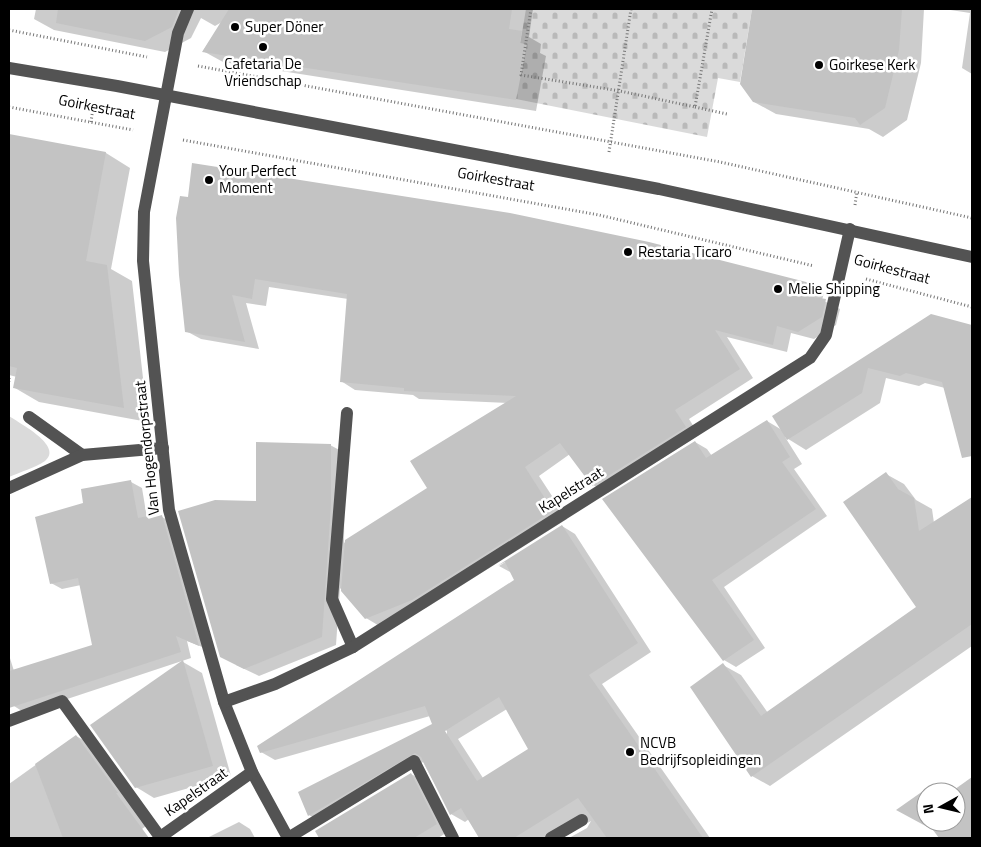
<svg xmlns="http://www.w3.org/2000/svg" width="981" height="847" viewBox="0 0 981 847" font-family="'Titillium Web',sans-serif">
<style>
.green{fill:#dadada}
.cemetery{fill:url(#cemetery-stones)}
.shadow{fill:#0003;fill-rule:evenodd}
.building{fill:#c3c3c3;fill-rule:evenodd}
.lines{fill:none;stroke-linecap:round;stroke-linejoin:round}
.path{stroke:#757575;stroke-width:3;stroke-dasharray:1 2.5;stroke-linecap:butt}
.minor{stroke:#535353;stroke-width:12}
.poi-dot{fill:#000;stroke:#fff;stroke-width:2}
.labels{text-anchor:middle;stroke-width:5;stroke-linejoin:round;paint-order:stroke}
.poi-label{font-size:15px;fill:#000;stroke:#fff;text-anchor:start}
.street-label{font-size:15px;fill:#000;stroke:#fff}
</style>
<defs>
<pattern id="cemetery-stones" width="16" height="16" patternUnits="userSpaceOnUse" patternTransform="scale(1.25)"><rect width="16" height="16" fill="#dadada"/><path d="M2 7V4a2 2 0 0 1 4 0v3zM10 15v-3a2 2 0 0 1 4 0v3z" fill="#b9b9b9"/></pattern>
</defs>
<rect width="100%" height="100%" fill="#fff"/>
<path class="green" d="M9,416C19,423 64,446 45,461C35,468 20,472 9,477Z"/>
<polygon class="cemetery" points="526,9 752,9 740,82 718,78 707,137 511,98"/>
<g class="shadow">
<polygon points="36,9 533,9 529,37 541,44 540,53 546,56 536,111 223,62 203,51 222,22 215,26 201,18 191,38 165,52 54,30 34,19"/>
<polygon points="752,9 924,9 921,63 907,120 883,137 869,129 776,114 754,102"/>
<polygon points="944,9 972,9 972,74 962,68 970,13"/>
<polygon points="9,136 106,153 130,168 111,269 132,281 148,422 39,402 15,388 17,377 9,375"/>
<polygon points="180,275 810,284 824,293 822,300 840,309 836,325 814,339 791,333 787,352 727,337 753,378 689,419 699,435 608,493 593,485 570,454 539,476 567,519 426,608 381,627 366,618 340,588 336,645 259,676 236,665 257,502 330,445 345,453 344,543 429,488 508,403 419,399 413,395 355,390 341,381 348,299 269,287 266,306 246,303 259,349 201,339 186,331"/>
<polygon points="931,316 972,327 972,423 945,388 925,383 919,386 886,378 880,403 806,450 785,437 802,464 794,469 827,516 724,587 765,648 736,667 724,660 604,499 695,442 707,449 712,456 767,421 782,430"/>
<polygon points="886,474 904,484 916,500 932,509 934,523 972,498 972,646 770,786 752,776 723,665 741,675 768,713 918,607"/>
<polygon points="131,482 142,488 147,518 152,520 162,517 173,523 210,650 187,641 191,658 25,713 14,706 9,690 9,655 14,671 94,646 81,585 62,589 51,583 85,504"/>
<path d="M562,526L575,534L651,652L602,684L710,838H569L587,828L591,821L561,838H481L469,819L465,822L451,814L423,762L323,823L309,815L434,725L430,716L275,760L261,752L516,581L512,573L499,566ZM507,709L530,750L483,778L458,739ZM442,727L447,731V737Z"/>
<polygon points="183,662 202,673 231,776 154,798 136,787"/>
<polygon points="76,736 89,743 146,826 130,838 9,838 9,784"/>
<polygon points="411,774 424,781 449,831 438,838 321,838 316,832"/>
<polygon points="972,779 972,838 940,838 934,830 899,810 933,786 943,792 926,792 926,822 956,822 956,792 953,792"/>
<polygon points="239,822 250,829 255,838 207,838"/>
</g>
<g class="building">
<polygon points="58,9 179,9 172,27 145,41 56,23"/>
<polygon points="229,9 512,9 509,29 522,31 520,43 527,44 516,100 202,52"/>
<polygon points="752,9 902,9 899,50 885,108 860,125 855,118 753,102 740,84"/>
<polygon points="9,134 106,152 86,261 107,265 124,408 13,388 17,368 9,366"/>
<polygon points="192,163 510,213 649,242 810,283 807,296 826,299 822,317 798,332 777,326 773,345 715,330 740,369 675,410 686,427 592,486 560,443 525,467 553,511 412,600 365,619 341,591 345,540 427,488 410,461 516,396 404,391 404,388 340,382 347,294 255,279 252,299 232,295 245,342 185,332 179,275 176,218 180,196 188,197"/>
<polygon points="931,314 972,325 972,456 962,458 942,382 906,373 900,376 868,368 862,393 787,440 772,416"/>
<polygon points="767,420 790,457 782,462 816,509 712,580 754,640 723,661 602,499 695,441 706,458"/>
<polygon points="256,442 331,444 331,505 322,637 244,669 220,657 178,511 215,500 256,501"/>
<polygon points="886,472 898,489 914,498 919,531 972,497 972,624 751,777 690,687 723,663 761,716 916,607 843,502"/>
<polygon points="131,480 138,518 148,516 148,519 162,515 199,646 176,636 181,652 9,708 9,671 92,645 78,578 50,584 35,517 83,503 81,489"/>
<path d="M562,525L638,643L589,675L703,838H607L578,798L514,838H479L461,808L450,815L421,757L415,753L308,816L298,792L432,724L425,706L260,753L257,746L514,580L505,562L497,566ZM499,697L528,749L477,781L445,731Z"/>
<polygon points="183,660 213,766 135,788 90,725"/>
<polygon points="76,735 118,793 116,793 149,838 63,838 35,764"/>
<polygon points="411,773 437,824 414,838 319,838 315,831"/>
<polygon points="972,777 972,838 939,838 933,830 896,810 933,784 938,792 926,792 926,822 956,822 956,792 951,792"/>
</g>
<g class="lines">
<g class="path">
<polyline points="531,9 521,75 620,91 695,107 712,9"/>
<polyline points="9,30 147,57"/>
<polyline points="198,66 720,162 972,218"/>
<polyline points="9,107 133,130"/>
<polyline points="695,107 727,114"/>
<polyline points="91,122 93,108"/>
<polyline points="183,140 599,215 814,266"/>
<polyline points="609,152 631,9"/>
<polyline points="855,205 857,191"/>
<polyline points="866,279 972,307"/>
<polyline points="9,378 9,382"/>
</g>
<g class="minor">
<polyline points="188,9 178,33 144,212 143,261 169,510 224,702 252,772 288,838"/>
<polyline points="9,68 117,86 659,189 972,257"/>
<polyline points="347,413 332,599 353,647"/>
<polyline points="29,417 82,455"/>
<polyline points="9,488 82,455 163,448"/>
<polyline points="224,702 275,684 353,647 810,358 826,335 850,229"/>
<polyline points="9,721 62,701 160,837"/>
<polyline points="159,838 252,772"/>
<polyline points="288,838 414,761 453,838"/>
<polyline points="551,838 582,820"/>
</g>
</g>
<g class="poi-dot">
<circle cx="235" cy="27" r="5"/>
<circle cx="263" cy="47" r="5"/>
<circle cx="819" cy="65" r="5"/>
<circle cx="209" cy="180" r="5"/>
<circle cx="628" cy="252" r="5"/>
<circle cx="778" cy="289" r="5"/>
<circle cx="630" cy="752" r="5"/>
</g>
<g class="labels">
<g class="poi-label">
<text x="245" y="32">Super Döner</text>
<text x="263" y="69" text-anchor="middle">Cafetaria De<tspan x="263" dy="17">Vriendschap</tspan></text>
<text x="829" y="70">Goirkese Kerk</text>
<text x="219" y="176">Your Perfect<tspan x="219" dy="17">Moment</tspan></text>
<text x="638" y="257">Restaria Ticaro</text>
<text x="788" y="294">Melie Shipping</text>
<text x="640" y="748">NCVB<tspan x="640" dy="17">Bedrijfsopleidingen</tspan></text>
</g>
<g class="street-label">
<text transform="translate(97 107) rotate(11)" y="5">Goirkestraat</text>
<text transform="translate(496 179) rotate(10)" y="5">Goirkestraat</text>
<text transform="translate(892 269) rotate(15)" y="5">Goirkestraat</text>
<text transform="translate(147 448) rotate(-96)" y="5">Van Hogendorpstraat</text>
<text transform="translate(571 490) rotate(-32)" y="5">Kapelstraat</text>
<text transform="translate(196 792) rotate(-35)" y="5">Kapelstraat</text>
</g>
</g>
<rect width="981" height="847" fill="none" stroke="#000000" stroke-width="20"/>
<g transform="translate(941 807) rotate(262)"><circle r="24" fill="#ffffff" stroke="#999999"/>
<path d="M0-4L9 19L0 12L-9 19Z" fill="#000000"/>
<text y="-8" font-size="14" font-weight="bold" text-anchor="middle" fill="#000000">N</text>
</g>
</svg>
